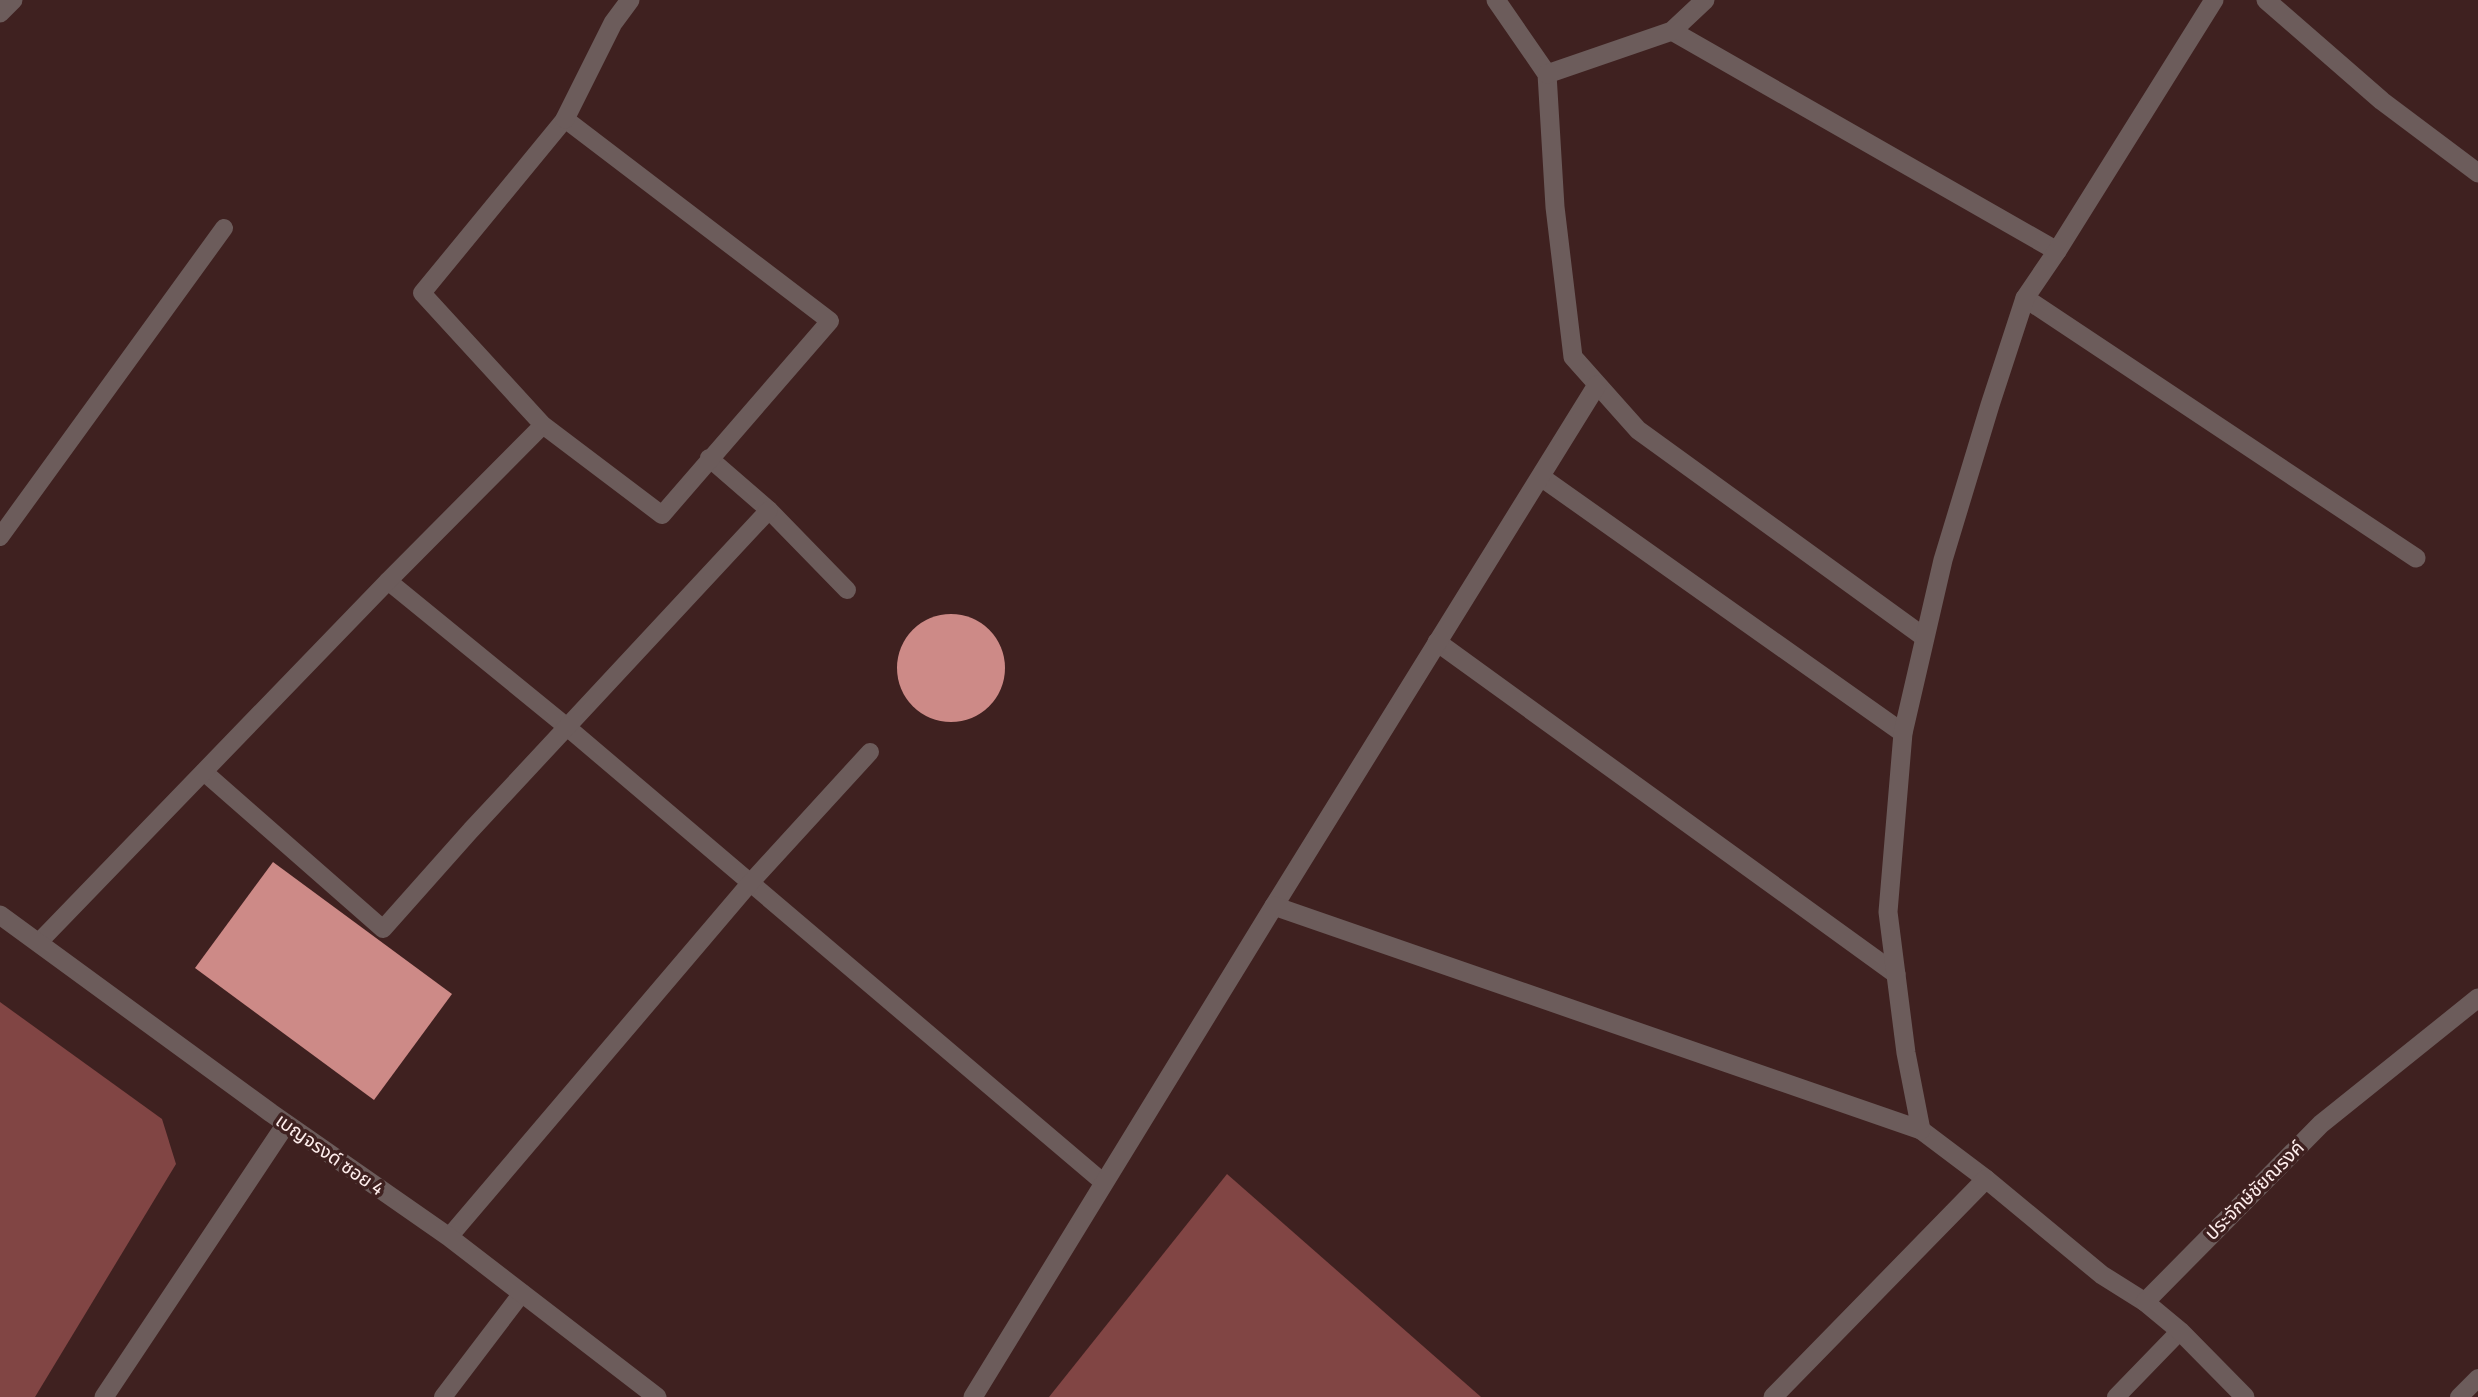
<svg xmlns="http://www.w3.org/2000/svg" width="2478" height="1397" viewBox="0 0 2478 1397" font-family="'Fira Sans Condensed','Noto Sans Thai',sans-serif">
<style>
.water{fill:#814544}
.building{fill:#cd8a87}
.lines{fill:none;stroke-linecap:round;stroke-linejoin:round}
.service{stroke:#6c5c5b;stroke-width:18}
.minor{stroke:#6c5c5b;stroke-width:19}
.tertiary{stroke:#6c5c5b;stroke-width:19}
.labels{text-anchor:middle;stroke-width:7;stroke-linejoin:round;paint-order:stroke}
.street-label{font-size:19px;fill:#feedec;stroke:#3f2120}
</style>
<rect width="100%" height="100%" fill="#3f2120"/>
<g class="water">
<polygon points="0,1002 162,1119 176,1164 35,1397 0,1397"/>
<polygon points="1227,1174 1481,1397 1049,1397"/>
</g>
<g class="building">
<circle cx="951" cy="668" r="54"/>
<polygon points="273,862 452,994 374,1100 195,968"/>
</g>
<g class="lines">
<g class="service">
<polyline points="709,458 769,510 847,590"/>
<polyline points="0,537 224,228"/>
<polyline points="388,581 567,727 1104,1183"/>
<polyline points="204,772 383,929 471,830 769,510"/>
<polyline points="39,942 388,581 543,425 422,293 565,119 830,321 662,515 543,425"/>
<polyline points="449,1237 751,882 870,752"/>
<polyline points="443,1397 522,1293"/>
<polyline points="2116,1397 2180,1331"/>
<polyline points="2459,1397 2478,1378"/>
</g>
<g class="minor">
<polyline points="1496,0 1547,74 1555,207 1573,357 1638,430 1924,637"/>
<polyline points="2266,0 2382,101 2478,173"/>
<polyline points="0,13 13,0"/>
<polyline points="1672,31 2057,251"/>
<polyline points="1547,74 1672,31 1705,0"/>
<polyline points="565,119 613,23 630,0"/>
<polyline points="2025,298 2416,558"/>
<polyline points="1541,477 1903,733"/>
<polyline points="1437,642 1896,974"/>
<polyline points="1274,906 1597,385"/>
<polyline points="0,915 271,1113 449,1237 657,1397"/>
<polyline points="1921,1130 1986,1179"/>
<polyline points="104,1397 286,1124"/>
<polyline points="973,1397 1274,906 1921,1130 1906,1053 1888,912 1903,733 1943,560 1990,405 2025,298 2057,251 2214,0"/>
<polyline points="1773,1397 1986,1179 2102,1275 2145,1302"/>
</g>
<polyline class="tertiary" points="2245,1397 2180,1331 2145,1302 2321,1124 2478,998"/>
</g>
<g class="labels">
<g class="street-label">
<text transform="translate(330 1154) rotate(35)" y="7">เบญจรงด์ ซอย 4</text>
<text transform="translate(2254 1190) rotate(-45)" y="7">ประจักษ์ชัยณรงค์</text>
</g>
</g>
</svg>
